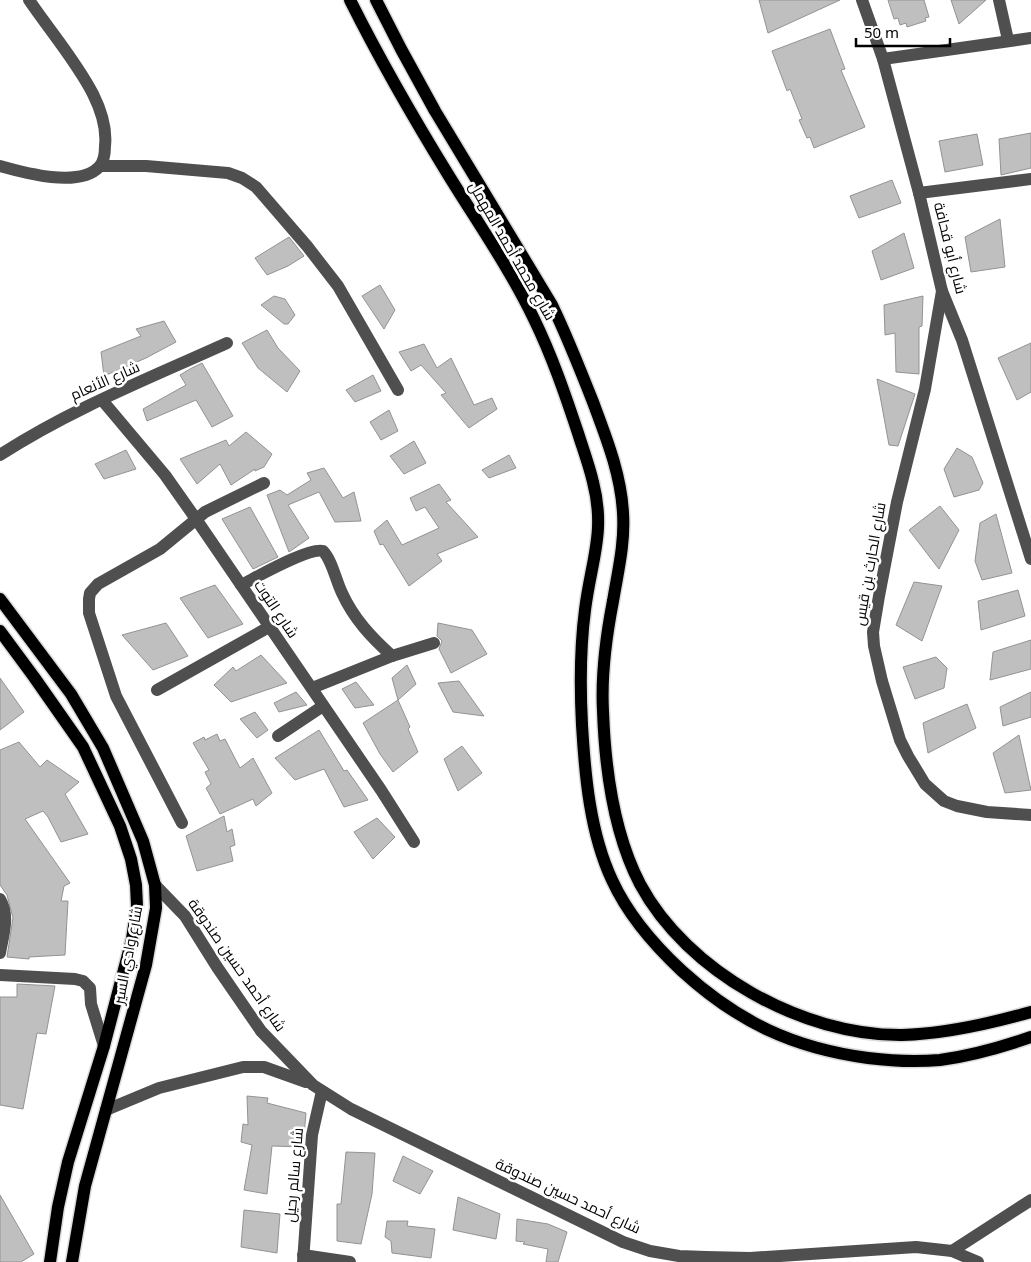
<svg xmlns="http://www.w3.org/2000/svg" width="1031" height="1262" viewBox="0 0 1031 1262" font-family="'Noto Sans',Cairo,sans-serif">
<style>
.building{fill:#bfbfbf;stroke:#939393}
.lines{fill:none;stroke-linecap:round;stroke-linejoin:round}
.major-casing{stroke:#dbdbdb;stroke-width:15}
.minor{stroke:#4f4f4f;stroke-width:12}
.major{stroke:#000;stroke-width:12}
.labels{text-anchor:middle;stroke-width:5;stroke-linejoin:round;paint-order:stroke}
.street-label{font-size:15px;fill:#000;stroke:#fff}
</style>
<rect width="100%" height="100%" fill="#fff"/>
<g class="building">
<polygon points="759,0 840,0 768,33"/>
<polygon points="888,0 924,0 929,17 925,18 926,21 907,27 906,23 900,25 898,18 894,19"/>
<polygon points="951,0 986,0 959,24"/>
<polygon points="830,29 845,69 841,70 865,127 814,148 810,137 807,138 799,120 802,119 790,89 787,91 772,51"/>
<polygon points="1031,133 1031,168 1001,175 999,139"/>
<polygon points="977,134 983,165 945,172 939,141"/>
<polygon points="892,180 901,203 859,218 850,196"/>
<polygon points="1000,219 1005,267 971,272 965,237"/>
<polygon points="904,233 914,268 881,280 872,251"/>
<polygon points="289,237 304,256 288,266 267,275 255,258"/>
<polygon points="380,285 395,310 384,329 362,296"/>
<polygon points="274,296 285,299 295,315 288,324 284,324 261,305"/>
<polygon points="923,296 922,326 919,327 919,374 896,372 895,333 885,335 884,305"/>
<polygon points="164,321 176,342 146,358 104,376 101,352 141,336 136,329"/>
<polygon points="267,330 278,348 300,371 287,392 258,368 242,343"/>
<polygon points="1031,343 1031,392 1017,400 998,358"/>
<polygon points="424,344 437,368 451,358 474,405 492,398 497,409 469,428 441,395 446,393 421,365 411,371 399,352"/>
<polygon points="202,363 233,416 212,427 196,400 147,421 143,409 186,385 180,375 190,369"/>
<polygon points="373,375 381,391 355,402 346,390"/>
<polygon points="877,379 915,394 898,446 889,445"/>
<polygon points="389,410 398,431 381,440 370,422"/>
<polygon points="246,432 272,454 264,467 255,471 255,469 231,485 220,464 197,484 180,459 226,440 229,446"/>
<polygon points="414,441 426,463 404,474 390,456"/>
<polygon points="957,448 972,457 983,483 979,490 954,497 944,469"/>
<polygon points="126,450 136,469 104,479 95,464"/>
<polygon points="509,455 516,468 489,478 482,470"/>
<polygon points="324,468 343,498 354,492 361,521 335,522 319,492 288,505 309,538 289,552 267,495 280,490 287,495 311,480 307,473"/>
<polygon points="439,484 451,500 446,502 478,537 437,554 442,561 409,586 383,544 380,545 374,531 387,520 402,545 439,528 425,507 416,511 410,498"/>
<polygon points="940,506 959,530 939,569 909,530"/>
<polygon points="250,507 278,557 253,569 222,519"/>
<polygon points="996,514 1012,573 982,580 975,561 980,523"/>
<polygon points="914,582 942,586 922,641 896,625"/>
<polygon points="215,585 243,624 208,638 180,598"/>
<polygon points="1018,590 1025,616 981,630 978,601"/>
<polygon points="166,623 188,656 153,670 122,635"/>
<polygon points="438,623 472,630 487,654 451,673 439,649 442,641 437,636"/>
<polygon points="1031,640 1031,669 990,680 993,652"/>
<polygon points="261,655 287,683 231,702 214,685 233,667 236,671"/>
<polygon points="936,657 947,668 944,688 915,699 903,667"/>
<polygon points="407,665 416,684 398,700 392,678"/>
<polygon points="0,678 24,712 0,730"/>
<polygon points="459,681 484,716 453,712 438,683"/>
<polygon points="356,682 374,705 355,708 342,689"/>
<polygon points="296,692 307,705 279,712 274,703"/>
<polygon points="1031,692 1031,717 1003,726 1000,707"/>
<polygon points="398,700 410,727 408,729 418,752 393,772 380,754 363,723"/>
<polygon points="967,704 976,728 928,753 923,723"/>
<polygon points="255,712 268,730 257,738 240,719"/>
<polygon points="319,730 344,771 347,770 368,800 344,807 324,769 295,780 275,758"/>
<polygon points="217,734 220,741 225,739 240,768 253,758 272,793 256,806 253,799 220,814 206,788 211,784 205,772 209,770 193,743 204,737 205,740"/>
<polygon points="1019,735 1031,790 1005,793 993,753"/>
<polygon points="19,742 40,767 47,760 79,782 65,794 88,834 61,842 48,817 43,811 25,819 70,883 64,886 61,901 68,901 65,955 29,957 29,959 7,957 13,918 7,895 0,885 0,750"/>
<polygon points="462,746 482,773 458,791 444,759"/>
<polygon points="224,816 227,832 232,829 235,845 230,847 233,861 197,871 186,836"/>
<polygon points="377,818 395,837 373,859 354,832"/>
<polygon points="17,984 55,986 46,1034 37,1033 23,1109 0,1105 0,997 17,997"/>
<polygon points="247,1096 268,1098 267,1103 306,1113 303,1147 272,1146 267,1194 244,1190 252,1145 241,1142 243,1124 248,1125"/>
<polygon points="346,1152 375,1153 372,1194 361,1244 337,1241 337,1204 341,1204"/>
<polygon points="403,1156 433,1171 420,1194 393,1181"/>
<polygon points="0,1195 34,1254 21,1262 0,1262"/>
<polygon points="458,1197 500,1214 496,1239 453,1230"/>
<polygon points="244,1210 280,1214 277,1253 241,1247"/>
<polygon points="517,1219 548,1224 567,1232 558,1262 546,1262 548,1249 523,1244 525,1242 516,1241"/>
<polygon points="387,1221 408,1221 407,1226 435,1229 431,1258 392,1253 391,1241 385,1237"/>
</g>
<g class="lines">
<defs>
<g id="major">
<path d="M350,0C380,60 414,119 449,176C478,223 510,269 534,319C552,356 565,394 578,433C583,449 589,465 593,482C606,532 591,561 585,610C580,648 580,687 582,725C585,776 590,833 612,880C628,915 654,945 682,971C738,1022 793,1048 868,1058C892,1061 916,1062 940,1060C970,1056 1002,1047 1031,1037"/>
<path d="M376,0L401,49L435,111L552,305C567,336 580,369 593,402C606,437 621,474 623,513C625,543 618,571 613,601C606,637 601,674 603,711C605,767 614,834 640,884C687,972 803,1036 902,1035C942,1034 992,1023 1031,1012"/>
<polyline points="0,599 71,694 103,748 143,841 155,885 156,908 146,965 85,1186 72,1262"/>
<polyline points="0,631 34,677 83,747 120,826 131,859 136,885 137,906 132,939 104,1046 68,1162 58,1207 50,1262"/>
</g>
</defs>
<use href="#major" class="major-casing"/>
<g class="minor">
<polyline points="862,0 883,59 919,193 942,291 962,340 1031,559"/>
<polyline points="999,0 1008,40"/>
<polyline points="883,59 1031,38"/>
<path d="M0,166C25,173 79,188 99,167C104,162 105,152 105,146C107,128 101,110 93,94C76,61 50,31 29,0"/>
<polyline points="101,166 146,166 228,173 242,178 256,187 307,246 338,286 398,390"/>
<polyline points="919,193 1031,179"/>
<polyline points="942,291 925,389 897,502 879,596 873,632 874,646 882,681 900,740 908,756 925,784 944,801 957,806 987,812 1031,815"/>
<polyline points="102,400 165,475 196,519 381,790 414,842"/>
<path d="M0,455C71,409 150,378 227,343"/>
<path d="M241,585C257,577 309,547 323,551C332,560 336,581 342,593C354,619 371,637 392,656"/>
<polyline points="312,688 392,656 434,643"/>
<polyline points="157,690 269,627"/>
<polyline points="278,736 323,706"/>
<polyline points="182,823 116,696 89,613 89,599 90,593 98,584 160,549 205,512 264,483"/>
<polyline points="155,885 185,916 217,967 261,1031 313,1085 351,1109 623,1242 650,1251 679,1256 706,1257 750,1258 916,1247 952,1251 978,1262"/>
<path d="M0,899C10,916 3,935 0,953"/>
<polyline points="0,975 75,979 83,981 90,988 91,1004 104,1046"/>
<polyline points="106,1110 159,1088 243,1067 264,1067 306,1082"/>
<polyline points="952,1251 1031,1200"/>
<polyline points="303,1255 350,1262"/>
<polyline points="303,1262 312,1135 322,1091"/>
</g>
<use href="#major" class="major"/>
</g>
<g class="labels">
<g class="street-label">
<text transform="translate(950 248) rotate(76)" y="5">شارع أبو قحافة</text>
<text transform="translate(512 251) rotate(60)" y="5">شارع محمد أحمد المهمل</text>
<text transform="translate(105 381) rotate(-24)" y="5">شارع الأنعام</text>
<text transform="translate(870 564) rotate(-80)" y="5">شارع الحارث بن قيس</text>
<text transform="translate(276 609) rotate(56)" y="5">شارع التوت</text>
<text transform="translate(128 955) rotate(-79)" y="5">شارع وادي السير</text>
<text transform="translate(237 965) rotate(55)" y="5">شارع أحمد حسين صندوقة</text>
<text transform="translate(294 1175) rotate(-85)" y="5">شارع سالم رحيل</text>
<text transform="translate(568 1196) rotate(25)" y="5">شارع أحمد حسين صندوقة</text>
</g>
</g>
<path d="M856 38v8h94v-8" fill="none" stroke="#000000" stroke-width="2.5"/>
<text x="864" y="38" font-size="15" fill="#000000" stroke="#ffffff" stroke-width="4" paint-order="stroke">50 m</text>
</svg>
